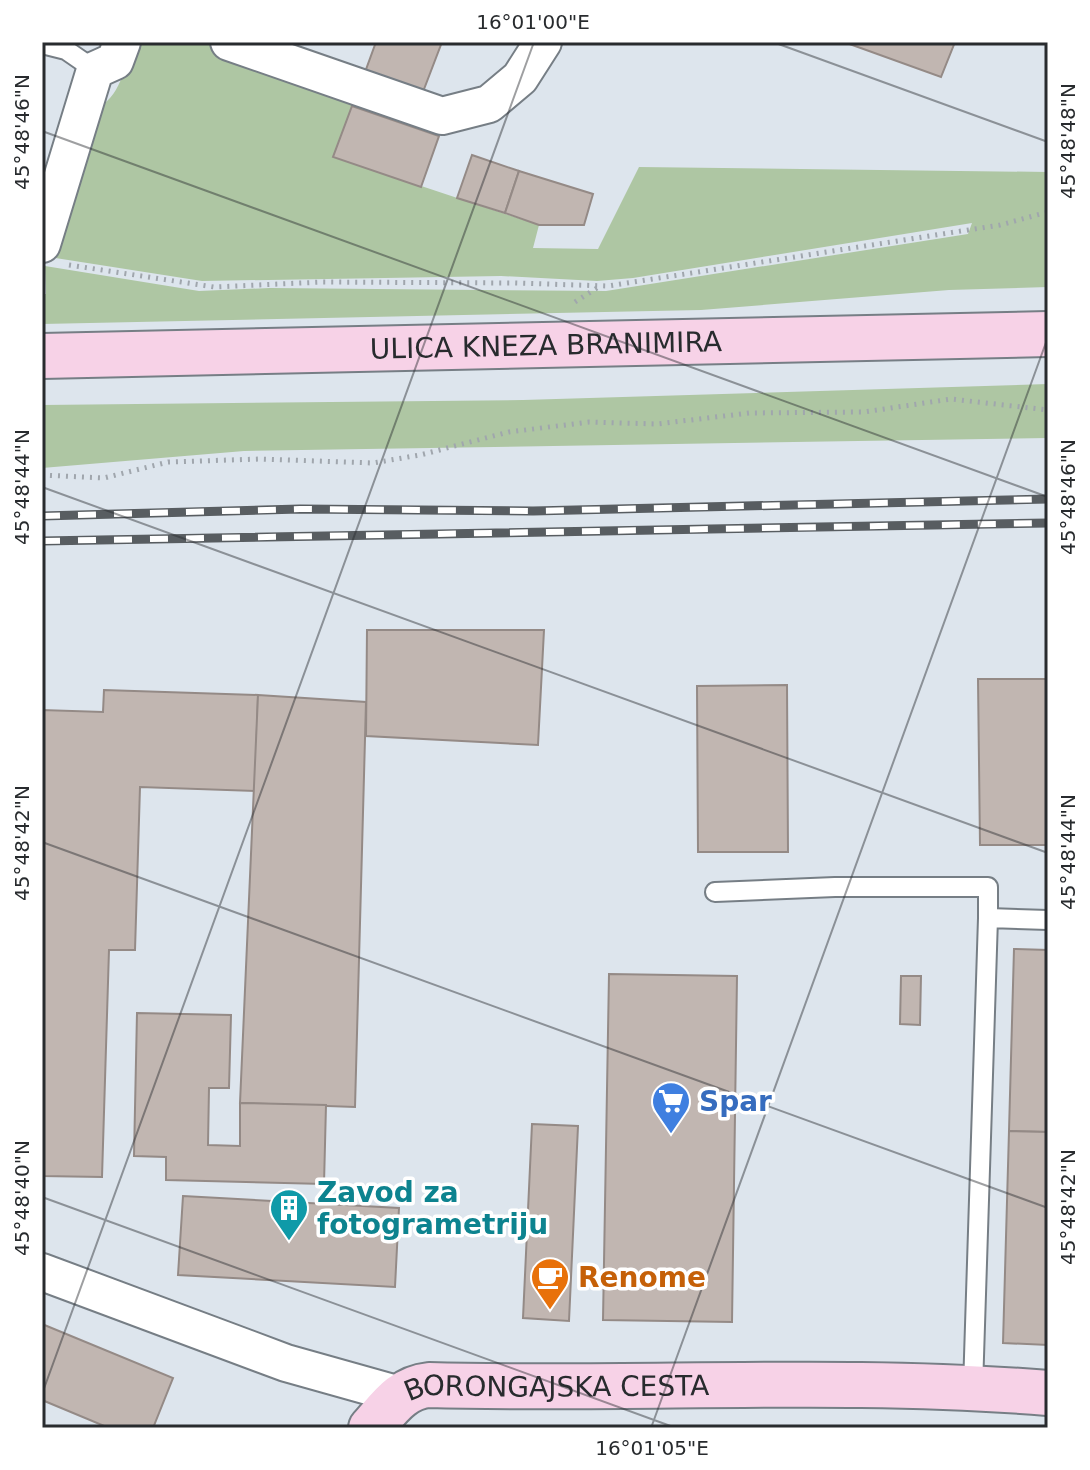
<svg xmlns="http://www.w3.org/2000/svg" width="1090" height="1470" viewBox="0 0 1090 1470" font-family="'DejaVu Sans',sans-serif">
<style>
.green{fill:#aec6a3}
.building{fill:#c1b6b1;stroke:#948a86;stroke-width:2}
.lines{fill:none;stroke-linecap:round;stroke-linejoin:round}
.lane-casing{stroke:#767e85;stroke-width:22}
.street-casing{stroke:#767e85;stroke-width:40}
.secondary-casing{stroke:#767e85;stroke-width:48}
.path{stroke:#a0a6ad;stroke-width:5;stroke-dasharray:2 6;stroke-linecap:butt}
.lane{stroke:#fff;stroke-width:18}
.street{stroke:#fff;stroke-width:36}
.secondary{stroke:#f7d2e7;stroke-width:44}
.rail-casing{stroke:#585d61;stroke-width:9}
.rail{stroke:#fff;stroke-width:6;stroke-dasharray:18;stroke-linecap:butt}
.ticks{fill:none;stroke:#282b2e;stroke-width:2;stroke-opacity:0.45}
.labels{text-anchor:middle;stroke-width:7;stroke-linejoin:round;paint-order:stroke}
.street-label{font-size:28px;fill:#282b2e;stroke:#fff}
.shop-label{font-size:28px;font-weight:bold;fill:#366cbe;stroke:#fff;text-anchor:start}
.culture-label{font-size:28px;font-weight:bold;fill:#0d838f;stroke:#fff;text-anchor:start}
.food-label{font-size:28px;font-weight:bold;fill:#c56008;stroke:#fff;text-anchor:start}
.neatline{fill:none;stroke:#282b2e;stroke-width:3}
.ticks-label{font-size:20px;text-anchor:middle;fill:#282b2e}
</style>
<rect width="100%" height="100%" fill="#dde5ed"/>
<g class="green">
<path d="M133,42H205L349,93L352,106L334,157L539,225L533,248L598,249L639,167L1048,172V287L949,290L701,310L42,324V294H46L45,266L199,291L270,288L606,291L968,234L972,223L633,278L597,281L501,276L202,281L49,257L94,110C122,96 123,70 133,42Z"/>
<polygon points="1048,384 1048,438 244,451 42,468 42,405 523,400"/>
</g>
<g class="building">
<polygon points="376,42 442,42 421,97 364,75"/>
<polygon points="844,42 955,42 941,77"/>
<polygon points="352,106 439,136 421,187 333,157"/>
<polygon points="472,155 519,171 505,213 457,198"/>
<polygon points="519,171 593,194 584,225 539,225 505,213"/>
<polygon points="367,630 544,630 538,745 366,736"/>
<polygon points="978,679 1048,679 1048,845 980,845"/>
<polygon points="787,685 788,852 698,852 697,686"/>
<polygon points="104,690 258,695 255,791 140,787 135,950 109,950 102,1177 42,1176 42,710 103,712"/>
<polygon points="258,695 366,702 355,1107 240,1103"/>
<polygon points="1014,949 1048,950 1048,1132 1009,1131"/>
<polygon points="609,974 737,976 732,1322 603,1320"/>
<polygon points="901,976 921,976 920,1025 900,1024"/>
<polygon points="137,1013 231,1015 229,1088 209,1088 208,1145 240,1146 240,1103 326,1105 324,1184 166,1180 166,1157 134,1156"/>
<polygon points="532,1124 578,1126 569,1321 523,1318"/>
<polygon points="1009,1131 1048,1132 1048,1345 1003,1343"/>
<polygon points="183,1196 399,1208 395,1287 178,1275"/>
<polygon points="42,1324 173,1378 153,1428 109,1428 42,1400"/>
<polygon points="493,1426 785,1427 492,1428"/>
</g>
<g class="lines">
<defs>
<g id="lane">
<polyline points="42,44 66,50 95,70"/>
<polyline points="715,892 835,887 988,887 988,918"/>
<polyline points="973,1388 988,918 1048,920"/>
</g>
<g id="street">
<polyline points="229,42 442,116 489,104 520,78 543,42"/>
<polyline points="42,244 95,70 115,61 122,42"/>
<polyline points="42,1272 286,1363 400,1395"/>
</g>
<g id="secondary">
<path id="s1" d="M42,356L1048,334"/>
<path id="s2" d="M371,1428C389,1408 401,1388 429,1385C635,1391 842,1376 1048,1393"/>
</g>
</defs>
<use href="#lane" class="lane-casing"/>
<use href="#street" class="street-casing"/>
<use href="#secondary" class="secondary-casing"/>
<g class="path">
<polyline points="69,265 214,287 323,282 514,283 608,286 1000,225 1048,212"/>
<polyline points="575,302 600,286"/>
<polyline points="42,475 104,478 168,462 260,459 373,463 420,455 509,432 589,422 657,424 749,413 864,412 951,399 1048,410"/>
</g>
<use href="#lane" class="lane"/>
<use href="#street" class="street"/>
<use href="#secondary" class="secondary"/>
<defs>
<g id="rail">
<polyline points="42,516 300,509 533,511 1048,499"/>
<polyline points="42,541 1048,523"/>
</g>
</defs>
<use href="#rail" class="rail-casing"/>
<use href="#rail" class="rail"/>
</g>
<path class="ticks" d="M773,42L1048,142M42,131L1048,497M42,487L1048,853M42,842L1048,1208M42,1197L676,1428M42,1394L534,42M651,1428L1048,337"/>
<defs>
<symbol id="supermarket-pin" viewBox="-11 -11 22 30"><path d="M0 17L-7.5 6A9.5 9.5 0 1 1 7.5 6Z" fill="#3f7fe0" stroke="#fff"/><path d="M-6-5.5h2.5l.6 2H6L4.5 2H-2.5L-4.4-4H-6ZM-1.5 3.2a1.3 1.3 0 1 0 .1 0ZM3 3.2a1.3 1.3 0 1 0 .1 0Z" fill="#fff"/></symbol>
<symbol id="building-pin" viewBox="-11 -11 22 30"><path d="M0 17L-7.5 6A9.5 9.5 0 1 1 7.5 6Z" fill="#0f9aa8" stroke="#fff"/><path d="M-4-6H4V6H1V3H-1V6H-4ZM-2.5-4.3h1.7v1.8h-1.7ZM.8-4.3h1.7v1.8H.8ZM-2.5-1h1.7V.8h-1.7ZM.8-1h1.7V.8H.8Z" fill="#fff"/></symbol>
<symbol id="cafe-pin" viewBox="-11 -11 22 30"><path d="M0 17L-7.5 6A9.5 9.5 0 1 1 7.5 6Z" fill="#e8710a" stroke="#fff"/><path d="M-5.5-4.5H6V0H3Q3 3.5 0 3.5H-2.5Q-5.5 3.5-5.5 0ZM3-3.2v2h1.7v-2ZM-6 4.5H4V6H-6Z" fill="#fff"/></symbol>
</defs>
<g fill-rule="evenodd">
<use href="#supermarket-pin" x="649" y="1079" width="44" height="60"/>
<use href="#building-pin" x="267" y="1186" width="44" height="60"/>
<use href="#cafe-pin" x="528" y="1255" width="44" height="60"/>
</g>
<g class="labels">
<g class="street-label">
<text dy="10" stroke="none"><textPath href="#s1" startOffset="504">ULICA KNEZA BRANIMIRA</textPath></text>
<text dy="10" stroke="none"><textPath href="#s2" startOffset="202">BORONGAJSKA CESTA</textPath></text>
</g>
<g class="shop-label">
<text x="699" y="1111">Spar</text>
</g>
<g class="culture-label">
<text x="317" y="1202">Zavod za<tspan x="317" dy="32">fotogrametriju</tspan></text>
</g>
<g class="food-label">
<text x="578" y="1287">Renome</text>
</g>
</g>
<rect width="1090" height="1470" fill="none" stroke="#ffffff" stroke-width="88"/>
<rect x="44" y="44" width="1002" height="1382" class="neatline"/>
<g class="ticks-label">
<text x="533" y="29">16°01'00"E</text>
<text transform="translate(22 132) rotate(-90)" y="7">45°48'46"N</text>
<text transform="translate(1068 141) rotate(-90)" y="7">45°48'48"N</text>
<text transform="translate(22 487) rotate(-90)" y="7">45°48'44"N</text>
<text transform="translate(1068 497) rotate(-90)" y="7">45°48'46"N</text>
<text transform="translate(22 843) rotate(-90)" y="7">45°48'42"N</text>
<text transform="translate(1068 852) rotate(-90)" y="7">45°48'44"N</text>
<text transform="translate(22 1198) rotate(-90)" y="7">45°48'40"N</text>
<text transform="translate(1068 1207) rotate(-90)" y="7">45°48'42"N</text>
<text x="652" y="1455">16°01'05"E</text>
</g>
</svg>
